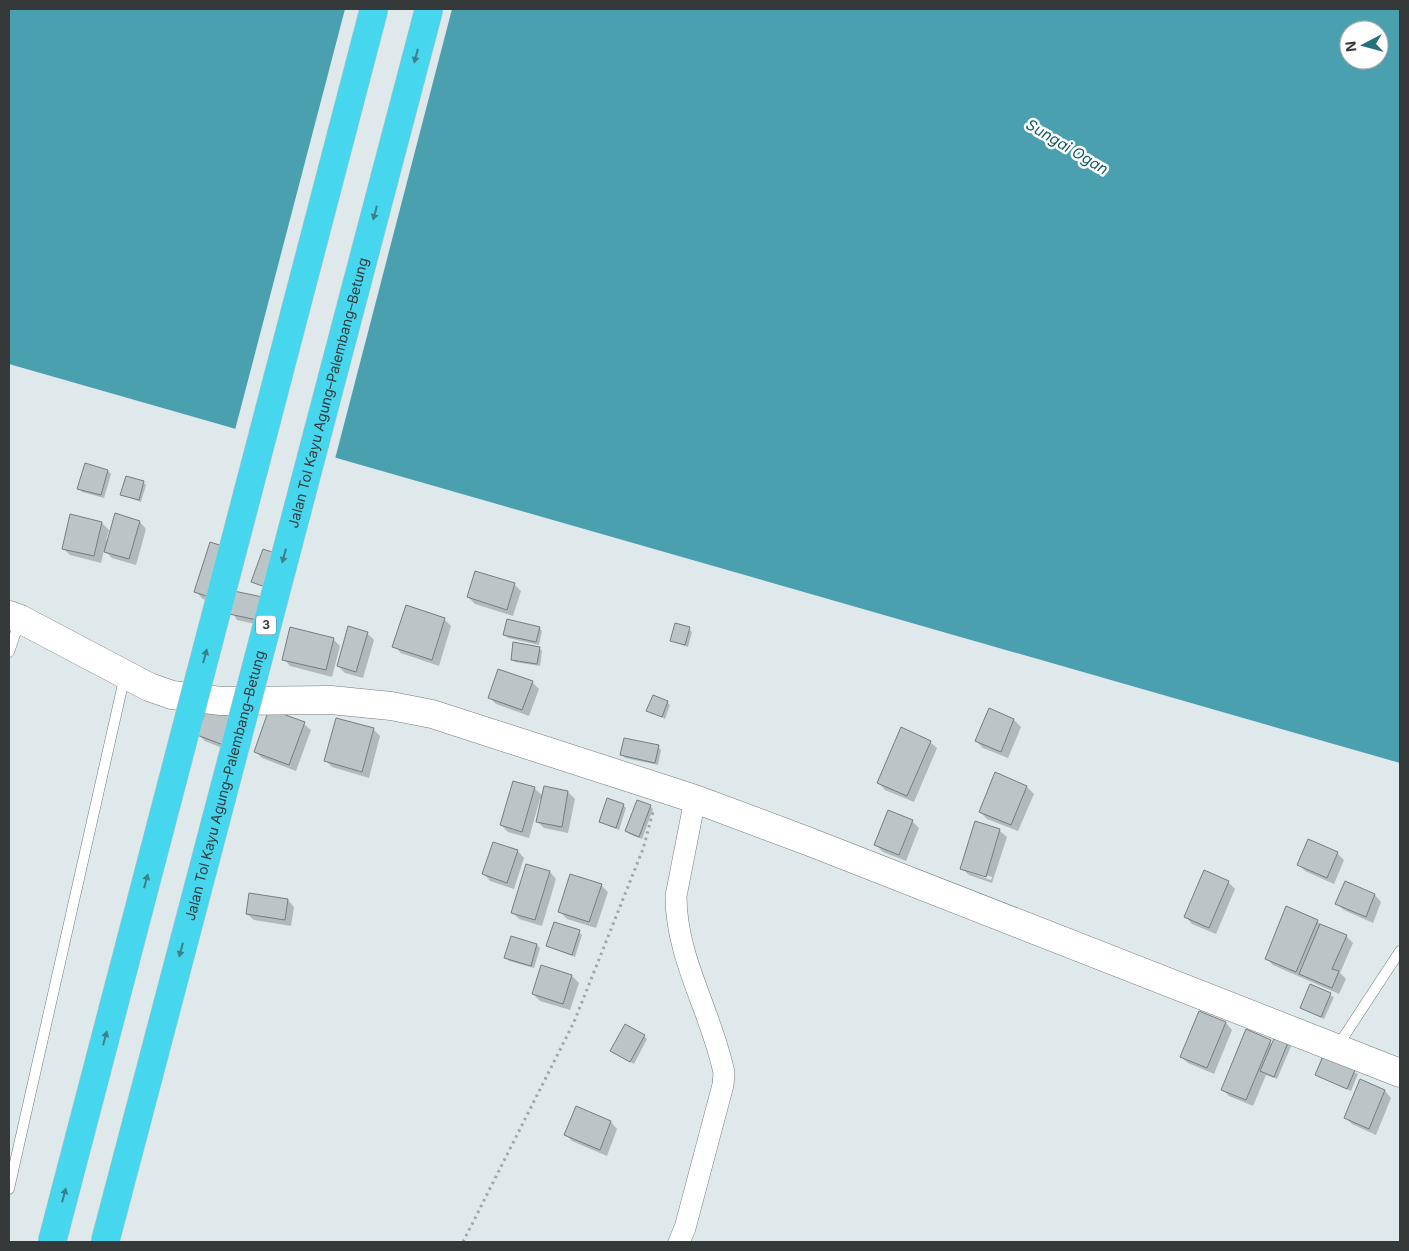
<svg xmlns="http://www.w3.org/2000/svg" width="1409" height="1251" viewBox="0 0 1409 1251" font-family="Inter,sans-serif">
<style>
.water{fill:#4aa0af;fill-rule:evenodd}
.pier{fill:#dfe8ea}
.shadow{fill:#0003;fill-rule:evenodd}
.building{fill:#bbc4c6;stroke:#757e7f}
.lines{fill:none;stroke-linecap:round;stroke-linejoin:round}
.lane-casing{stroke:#727b7d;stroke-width:11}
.street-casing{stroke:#727b7d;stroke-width:22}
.secondary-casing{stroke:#727b7d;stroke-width:29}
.path{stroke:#a0a7a9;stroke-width:3;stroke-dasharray:2.5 4;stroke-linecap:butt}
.lane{stroke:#fff;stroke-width:10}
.street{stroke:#fff;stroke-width:21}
.secondary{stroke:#fff;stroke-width:28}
.highway-bridge-casing{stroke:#c3c4c4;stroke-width:29;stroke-linecap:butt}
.highway-bridge{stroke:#46d6ee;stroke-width:28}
.oneway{fill:#3d808b}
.labels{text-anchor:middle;stroke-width:5;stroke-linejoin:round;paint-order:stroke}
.shield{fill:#fff;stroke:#727475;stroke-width:1}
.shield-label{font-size:12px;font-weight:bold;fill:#36393a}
.street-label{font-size:14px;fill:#36393a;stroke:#fff}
.water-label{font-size:15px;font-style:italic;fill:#0d5864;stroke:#fff}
</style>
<rect width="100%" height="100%" fill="#dfe8ea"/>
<path class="water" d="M9,9H1400V763L9,364ZM1349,30H1379V60H1349Z"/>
<polygon class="pier" points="345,9 452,9 335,459 235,430"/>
<g class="shadow">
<polygon points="108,471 111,474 104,498 82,492 79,489"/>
<polygon points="143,482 146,485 141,502 122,495"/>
<polygon points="140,522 146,529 136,565 112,558 104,550 101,563 70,555 63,548 102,523 109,530 106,540 108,541"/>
<polygon points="514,584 521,591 513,616 475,604 468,597"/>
<polygon points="196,592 233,592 269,627 237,620 229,607 203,599"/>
<polygon points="444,619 451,626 439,666 401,653 394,646"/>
<polygon points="539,628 542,631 539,645 508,638 505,635"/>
<polygon points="689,629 692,632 688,647 672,641"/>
<polygon points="367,633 374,640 363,678 345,673 338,666"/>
<polygon points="333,639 340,646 332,677 290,666 284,659"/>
<polygon points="539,648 542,651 540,666 515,662 512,659"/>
<polygon points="532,682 539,689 529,716 496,704 489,697"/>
<polygon points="667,702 670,705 665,719 648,711"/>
<polygon points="209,705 232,752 205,741 198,734"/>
<polygon points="989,710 1014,720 1021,727 1008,758 983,748 976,741"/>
<polygon points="304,724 311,730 296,771 262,758 255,751"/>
<polygon points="373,729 380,736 369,778 332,767 326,761"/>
<polygon points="930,742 937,748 914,802 885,790 879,783"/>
<polygon points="658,747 661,750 658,765 625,758 622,755"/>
<polygon points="996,774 1027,787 1034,794 1018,831 987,819 980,812"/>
<polygon points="544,787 568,792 575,799 568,833 544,828 538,822 542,799 540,799 529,838 508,832 501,825 534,788 543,796"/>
<polygon points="623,805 626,808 619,830 600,822"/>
<polygon points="650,806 653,809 642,839 629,834 626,830"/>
<polygon points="912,821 919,828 906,861 883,852 876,845"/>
<path d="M976,823L1000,831L1007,837L992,883L969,875L962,868ZM968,870L992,877L991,880L968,872Z"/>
<polygon points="518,851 524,858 514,889 490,881 484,874"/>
<polygon points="1337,853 1344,860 1334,884 1305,871 1298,864"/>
<polygon points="526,865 550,872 556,879 542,926 519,919 512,912"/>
<polygon points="1228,882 1235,889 1216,934 1192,924 1186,917"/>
<polygon points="601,885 608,892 596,928 567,919 560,912"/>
<polygon points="1375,895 1381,902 1373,923 1344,910 1337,904"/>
<polygon points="288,900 294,907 291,926 254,920 247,914"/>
<polygon points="1317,921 1323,926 1346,936 1353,943 1340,973 1346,979 1339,994 1273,965 1266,958"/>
<polygon points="579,932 582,935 575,957 547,946"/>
<polygon points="512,937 537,945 540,948 534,968 509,961 506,958"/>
<polygon points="542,967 572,976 579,983 570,1010 540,1001 533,994"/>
<polygon points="1310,986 1334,997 1324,1019 1301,1008"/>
<polygon points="1200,1012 1226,1023 1232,1030 1214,1074 1188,1063 1181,1057"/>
<polygon points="1247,1031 1273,1044 1277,1036 1292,1044 1277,1079 1266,1075 1253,1106 1229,1096 1222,1089"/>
<polygon points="644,1036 647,1039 634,1064 612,1051"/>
<polygon points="1324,1058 1358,1074 1351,1091 1317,1075"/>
<polygon points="1385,1091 1391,1098 1376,1135 1352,1124 1346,1118"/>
<polygon points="577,1108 611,1122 617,1129 607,1156 572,1141 565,1134"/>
</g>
<g class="building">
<polygon points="85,463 108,470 101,495 77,489"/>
<polygon points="126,476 144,481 139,500 120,495"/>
<polygon points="115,513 140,521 129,559 104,552"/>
<polygon points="70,514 102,522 94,556 62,549"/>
<polygon points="210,542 238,551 222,601 194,592"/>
<polygon points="263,549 281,555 271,589 251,582"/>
<polygon points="475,571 515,583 507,610 467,597"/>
<polygon points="234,591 267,598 262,621 229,614"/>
<polygon points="406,605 445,618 432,660 392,647"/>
<polygon points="507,619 540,627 536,642 503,635"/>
<polygon points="675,623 690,627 685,645 670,641"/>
<polygon points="348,626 368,632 356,672 337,666"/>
<polygon points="290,627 334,638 326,670 282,660"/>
<polygon points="513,642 540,647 537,664 511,660"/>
<polygon points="498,669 533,681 522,710 488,698"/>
<polygon points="653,695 668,701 662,717 646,711"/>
<polygon points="209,703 238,715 226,746 197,735"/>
<polygon points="989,708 1014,719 1001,752 975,741"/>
<polygon points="269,709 305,722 289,765 254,752"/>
<polygon points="336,718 374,728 362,772 324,761"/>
<polygon points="901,727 931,741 907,796 877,783"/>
<polygon points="624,738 659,745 655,763 620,755"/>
<polygon points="995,772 1027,786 1011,825 979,812"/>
<polygon points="513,781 535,787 522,832 500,825"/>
<polygon points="544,786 568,791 562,827 536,822"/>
<polygon points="607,798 624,804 616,828 599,822"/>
<polygon points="637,800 651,805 639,837 625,831"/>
<polygon points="888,810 913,820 899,855 874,845"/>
<polygon points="975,821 1000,829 986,877 960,869"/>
<polygon points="1308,839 1338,852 1327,878 1297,865"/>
<polygon points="493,842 518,850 507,883 482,874"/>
<polygon points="526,864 550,871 535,920 511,913"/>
<polygon points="1204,870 1229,881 1209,928 1184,917"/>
<polygon points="570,874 602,884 589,922 558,912"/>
<polygon points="1345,881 1375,894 1366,917 1335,904"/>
<polygon points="249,893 288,899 285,920 246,914"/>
<polygon points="1286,906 1318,920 1296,972 1265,959"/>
<polygon points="554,922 580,930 572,955 546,946"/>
<polygon points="1320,924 1347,935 1332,969 1339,971 1332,988 1299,974"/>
<polygon points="511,936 537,944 531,966 504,958"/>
<polygon points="541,965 572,975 563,1004 532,994"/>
<polygon points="1310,984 1331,993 1321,1017 1300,1008"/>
<polygon points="1199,1011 1226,1022 1207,1068 1180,1057"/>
<polygon points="625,1024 645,1035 630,1062 610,1051"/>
<polygon points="1246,1029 1271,1040 1246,1100 1221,1090"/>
<polygon points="1276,1034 1289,1040 1274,1077 1260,1071"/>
<polygon points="1323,1056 1355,1070 1347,1089 1315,1075"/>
<polygon points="1360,1079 1385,1090 1369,1129 1344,1118"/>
<polygon points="576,1106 611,1121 600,1150 564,1135"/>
</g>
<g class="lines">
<defs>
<g id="lane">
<polyline points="9,652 20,620"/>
<polyline points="1337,1047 1400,951"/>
<polyline points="9,1189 125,675"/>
</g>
<path id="street" d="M679,1242L685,1228L723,1085L724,1073C712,1013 676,959 676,896L695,799"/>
<polyline id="secondary" points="9,615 20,619 149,687 172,695 221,701 331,700 391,706 432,714 695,799 810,842 1400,1073"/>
</defs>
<use href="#lane" class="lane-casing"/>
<use href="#street" class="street-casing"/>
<use href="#secondary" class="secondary-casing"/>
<polyline class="path" points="463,1242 574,1022 643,849 653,812"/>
<use href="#lane" class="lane"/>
<use href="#street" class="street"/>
<use href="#secondary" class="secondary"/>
<defs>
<g id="highway-bridge">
<polyline points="52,1242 374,9"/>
<path id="s1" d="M105,1242L429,9"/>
</g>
</defs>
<use href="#highway-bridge" class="highway-bridge-casing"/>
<use href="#highway-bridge" class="highway-bridge"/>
</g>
<defs><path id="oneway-solid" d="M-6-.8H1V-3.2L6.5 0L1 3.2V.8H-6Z" transform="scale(1.25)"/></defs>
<g class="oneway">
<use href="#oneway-solid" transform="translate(416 56) rotate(105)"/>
<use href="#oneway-solid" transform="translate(375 213) rotate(105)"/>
<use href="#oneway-solid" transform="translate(284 556) rotate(105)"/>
<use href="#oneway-solid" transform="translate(205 656) rotate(-75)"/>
<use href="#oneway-solid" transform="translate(146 881) rotate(-75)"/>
<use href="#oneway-solid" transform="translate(181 950) rotate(105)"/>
<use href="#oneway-solid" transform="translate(105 1038) rotate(-75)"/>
<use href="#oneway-solid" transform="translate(64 1195) rotate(-75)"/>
</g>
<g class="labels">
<rect class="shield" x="256" y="615.5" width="20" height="19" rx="4"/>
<g class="shield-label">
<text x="266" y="629">3</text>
</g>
<g class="street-label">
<text dy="5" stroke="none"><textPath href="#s1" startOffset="878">Jalan Tol Kayu Agung–Palembang–Betung</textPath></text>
<text dy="5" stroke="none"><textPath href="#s1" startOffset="472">Jalan Tol Kayu Agung–Palembang–Betung</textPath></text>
</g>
<g class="water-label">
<text transform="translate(1067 147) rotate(31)" y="5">Sungai Ogan</text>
</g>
</g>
<rect width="1409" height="1251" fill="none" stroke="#36393a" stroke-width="20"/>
<g transform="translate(1364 45) rotate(264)"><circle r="24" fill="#ffffff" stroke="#afb0b0"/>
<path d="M0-4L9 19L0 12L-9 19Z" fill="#29707d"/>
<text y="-8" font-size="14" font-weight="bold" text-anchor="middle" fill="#36393a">N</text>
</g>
</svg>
